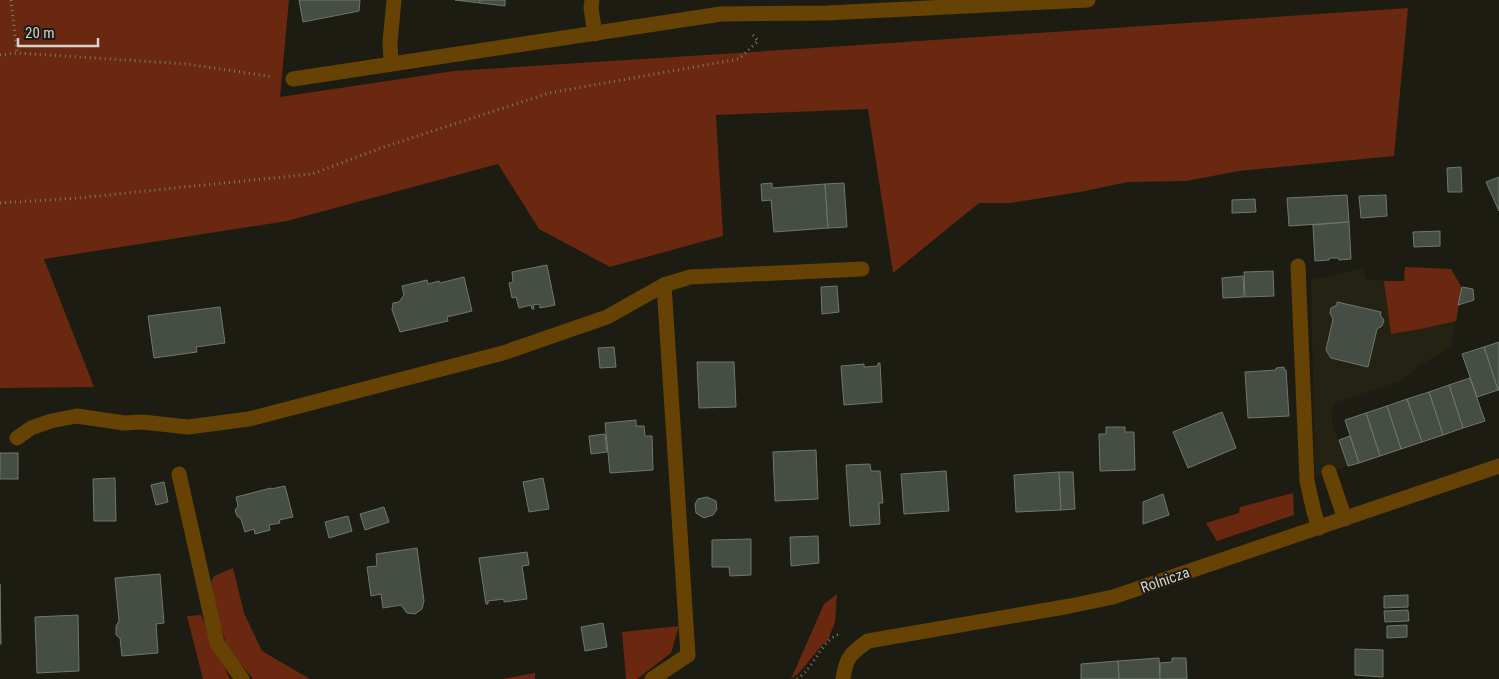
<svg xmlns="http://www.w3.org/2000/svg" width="1499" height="679" viewBox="0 0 1499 679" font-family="'Roboto Condensed',sans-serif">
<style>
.built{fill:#242313}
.green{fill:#69280f}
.building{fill:#454d44;stroke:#6f786e}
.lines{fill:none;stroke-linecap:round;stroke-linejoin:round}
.path{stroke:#7b7b73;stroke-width:3;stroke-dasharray:1 4;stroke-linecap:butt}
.minor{stroke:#664204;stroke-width:15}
.labels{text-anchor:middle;stroke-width:4;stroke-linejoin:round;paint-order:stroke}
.street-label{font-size:15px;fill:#d3d3cc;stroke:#1c1c12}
</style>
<rect width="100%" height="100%" fill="#1c1c12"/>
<polygon class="built" points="1405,267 1451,269 1462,288 1451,347 1417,367 1403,380 1333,403 1332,423 1348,466 1315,476 1311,280 1362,268 1367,280 1404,281"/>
<g class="green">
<polygon points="0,0 289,0 280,97 454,71 830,47 1408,8 1394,156 1239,171 1186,181 1128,182 1080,192 1010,203 979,203 893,273 868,109 716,115 723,236 610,267 539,229 498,164 287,221 44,259 94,387 0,388"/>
<polygon points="1405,267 1451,269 1462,288 1456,321 1420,329 1391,334 1384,281 1404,281"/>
<polygon points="1293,493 1294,515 1217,541 1206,523 1239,513 1240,507"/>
<polygon points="233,568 244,613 262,651 310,679 253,679 227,647 218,618 211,582 214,576"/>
<polygon points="837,594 835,622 828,640 822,645 799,673 791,679 824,604"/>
<polygon points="201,615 230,679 203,679 187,616"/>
<polygon points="679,626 671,653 637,679 626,679 622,632"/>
<polygon points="535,673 535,679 502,679"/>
</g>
<g class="building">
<polygon points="299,0 360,0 359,11 303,22"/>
<polygon points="455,0 480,0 480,3"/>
<polygon points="480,0 505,0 505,6 480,3"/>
<polygon points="1461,167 1462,192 1448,192 1447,168"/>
<polygon points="1499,177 1499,211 1486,182"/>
<polygon points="772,183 772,188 825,184 828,228 774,232 771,200 762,201 761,184"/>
<polygon points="844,183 847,227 828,228 825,184"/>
<polygon points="1347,195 1349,222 1289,226 1287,198"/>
<polygon points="1386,195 1387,216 1361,218 1359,196"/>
<polygon points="1255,199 1256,212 1232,213 1232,200"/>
<polygon points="1349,222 1351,259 1339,260 1339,258 1329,258 1329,260 1315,261 1313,225"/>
<polygon points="1440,231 1440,246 1414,247 1413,232"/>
<polygon points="547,265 555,305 540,308 539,304 533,305 534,309 532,309 531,305 519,308 516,297 512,298 509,283 513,282 512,272"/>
<polygon points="1273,271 1274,296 1245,297 1244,272"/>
<polygon points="1243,276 1244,297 1223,298 1222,278"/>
<polygon points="464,277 472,311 447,317 448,321 400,332 392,310 393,303 399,302 404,295 402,286 427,280 428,284 439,281 440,283"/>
<polygon points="837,286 839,312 822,314 821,287"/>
<polygon points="1462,287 1473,289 1474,300 1458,305"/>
<polygon points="1337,302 1381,312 1380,315 1384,320 1382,326 1377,329 1368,367 1331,358 1326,350 1333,319 1330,313 1331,308 1337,305"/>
<polygon points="220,307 225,343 196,347 197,352 154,358 148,316"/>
<polygon points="1499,342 1499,390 1498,390 1484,347"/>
<polygon points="614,347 616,367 600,368 598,348"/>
<polygon points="1484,347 1498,390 1477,397 1462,354"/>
<polygon points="697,362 734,362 736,407 699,408"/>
<polygon points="878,363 880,363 882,402 844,405 841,366 864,364 864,367 878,366"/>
<polygon points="1284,367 1284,370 1286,370 1289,416 1248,418 1245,372 1276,370 1276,368"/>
<polygon points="1470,378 1485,421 1463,428 1449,385"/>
<polygon points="1449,385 1463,428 1443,435 1429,392"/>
<polygon points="1429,392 1443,435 1422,442 1407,399"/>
<polygon points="1407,399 1422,442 1401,449 1387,406"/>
<polygon points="1387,406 1401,449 1380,456 1366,413"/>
<polygon points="1222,412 1236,448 1188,468 1173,432"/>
<polygon points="1366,413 1380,456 1359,463 1345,420"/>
<polygon points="636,420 636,426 644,426 645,436 652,436 653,470 610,473 605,423"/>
<polygon points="1106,427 1125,427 1125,432 1134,432 1135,470 1100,471 1099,434 1106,434"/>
<polygon points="605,434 607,452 591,454 589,436"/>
<polygon points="1350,436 1359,463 1348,466 1339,440"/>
<polygon points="816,450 818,499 775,501 773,452"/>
<rect x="0" y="453" width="18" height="26"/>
<polygon points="870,464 871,471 880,471 883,503 879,503 880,524 850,526 846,465"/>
<polygon points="946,471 949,511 904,514 901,474"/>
<polygon points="1059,472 1061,510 1016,512 1014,475"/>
<polygon points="1059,472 1073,472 1075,509 1061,510"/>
<polygon points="115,478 116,521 94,521 93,479"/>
<polygon points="543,478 549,509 529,512 523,482"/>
<polygon points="164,482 168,502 156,505 151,485"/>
<polygon points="285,486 293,517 279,520 280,523 269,525 270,530 255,534 254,529 245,532 241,519 237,516 235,510 238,506 236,497 271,488 271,489"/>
<polygon points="1163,494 1169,515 1143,524 1143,502"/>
<polygon points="707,497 716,501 717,509 713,515 704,518 696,513 695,504 698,499"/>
<polygon points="384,507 389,522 365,530 360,514"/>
<polygon points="348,516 352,531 329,538 325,522"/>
<polygon points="818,536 819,563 791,566 790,537"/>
<polygon points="751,539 751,575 730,576 729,567 712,567 712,540"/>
<polygon points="417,548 424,601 422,609 415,614 407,613 401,605 383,608 381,594 371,596 367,567 377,566 376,554"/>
<polygon points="527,552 529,565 522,566 527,599 504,602 504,599 488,601 488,604 486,604 479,558"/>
<polygon points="160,574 164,623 156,624 158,653 122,656 120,638 116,635 116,626 119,621 115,578"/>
<polygon points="0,584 1,644 0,644"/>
<polygon points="1408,595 1408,607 1384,608 1384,596"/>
<polygon points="1408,610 1409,621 1385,622 1384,611"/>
<polygon points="78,615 79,671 37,673 35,617"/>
<polygon points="603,623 607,647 585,651 581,627"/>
<polygon points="1407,625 1407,637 1387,638 1387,626"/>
<polygon points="1355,649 1383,650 1383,677 1355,675"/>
<polygon points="1159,658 1160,679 1119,679 1118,661"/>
<polygon points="1172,658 1186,658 1187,679 1160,679 1160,663 1172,662"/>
<polygon points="1118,661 1119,679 1081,679 1081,664"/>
</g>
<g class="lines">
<g class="path">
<polyline points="11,0 17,53"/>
<polyline points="0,55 17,53 187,64 273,77"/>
<polyline points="0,203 78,198 312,174 381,148 549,93 739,59 758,41 753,35"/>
<path d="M797,679C800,677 804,674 806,671C817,659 824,639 840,634"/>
</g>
<g class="minor">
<polyline points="592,0 591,8 595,34"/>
<polyline points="391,63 390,42 394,0"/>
<polyline points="293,79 721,14 827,13 1088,0"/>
<polyline points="1298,266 1307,481 1314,512 1319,528"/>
<polyline points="17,438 31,428 51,421 77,416 124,423 142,422 188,427 249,419 503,353 607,317 664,285 690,277 862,269"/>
<polyline points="1329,472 1345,519"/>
<polyline points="179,474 217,643 242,679"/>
<polyline points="652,679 688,655 664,285"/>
<path d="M843,679C846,657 851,653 868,641L1070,606L1113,597L1499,466"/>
</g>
</g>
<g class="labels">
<g class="street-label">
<text transform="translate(1165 580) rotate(-19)" y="5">Rolnicza</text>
</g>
</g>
<path d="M18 38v8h80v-8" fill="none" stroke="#d3d3cc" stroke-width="2.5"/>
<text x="25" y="38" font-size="15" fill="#d3d3cc" stroke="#1c1c12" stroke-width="4" paint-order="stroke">20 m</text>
</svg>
